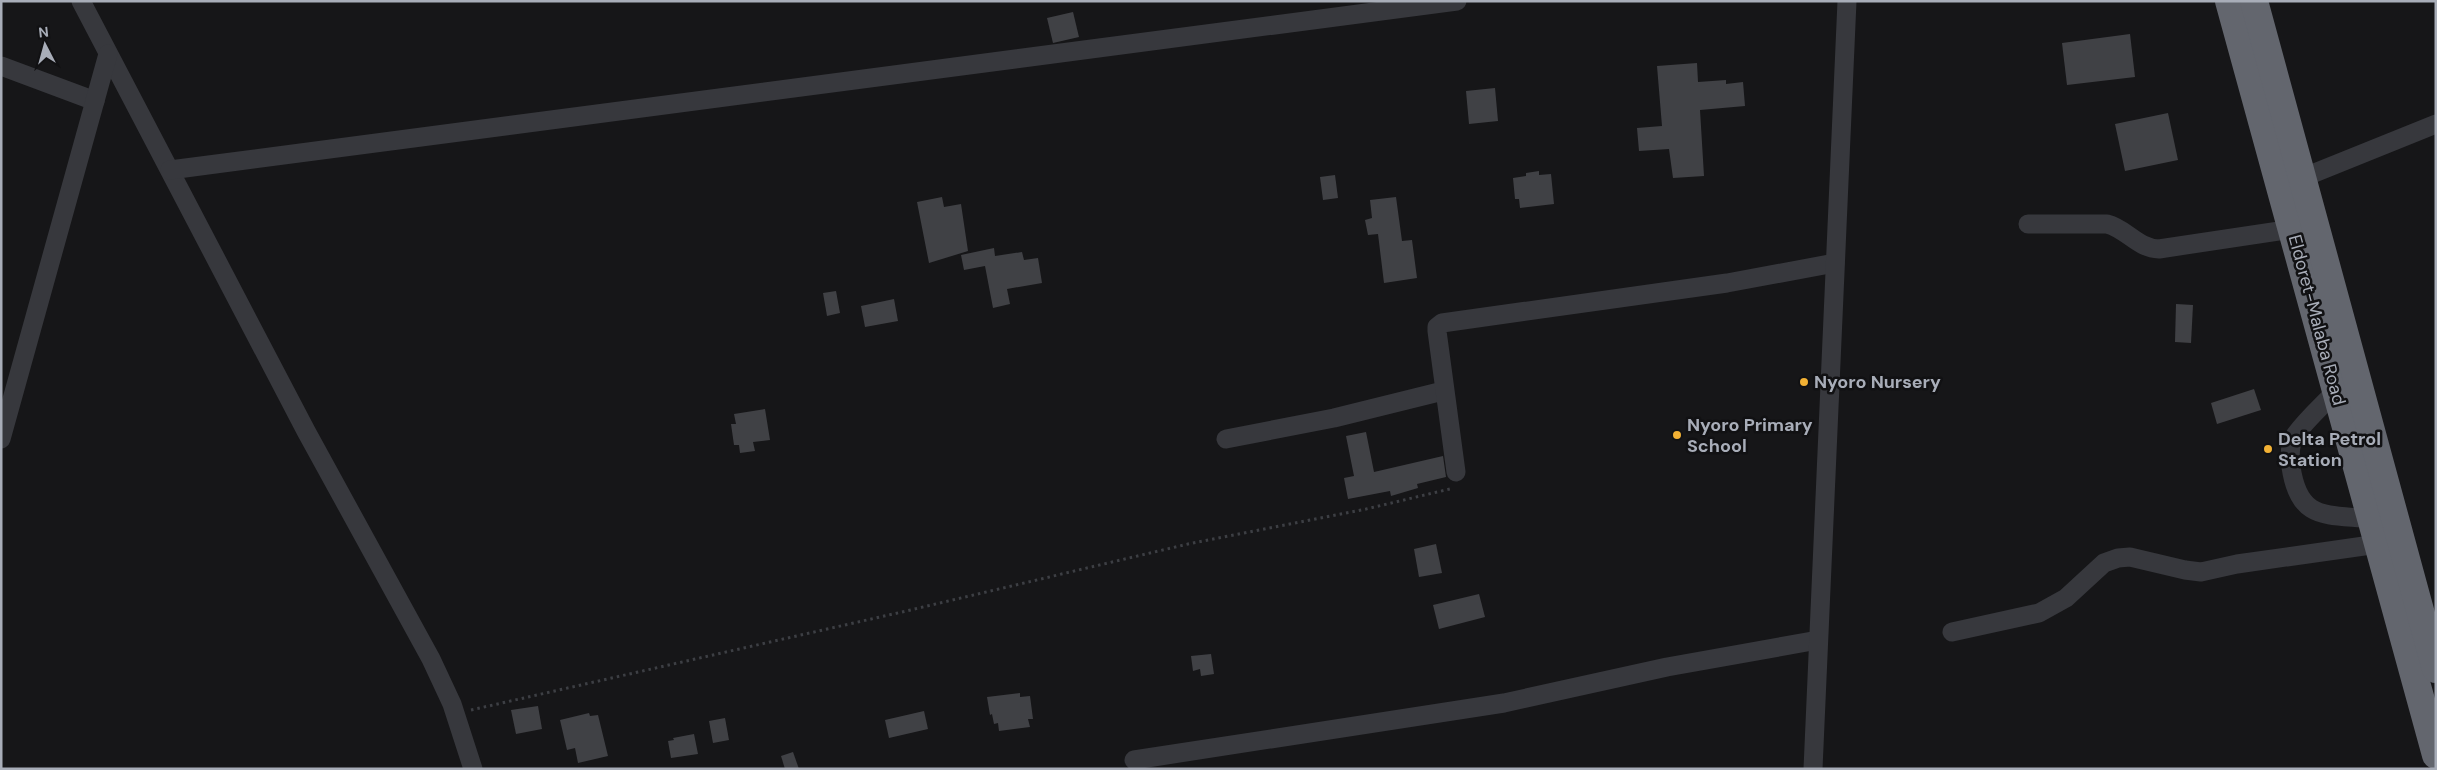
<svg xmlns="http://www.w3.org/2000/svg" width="2437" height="770" viewBox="0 0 2437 770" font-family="'DM Sans',sans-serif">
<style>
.building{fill:#404145}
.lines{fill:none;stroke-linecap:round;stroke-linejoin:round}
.path{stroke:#3d3f44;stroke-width:3;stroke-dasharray:2.5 4;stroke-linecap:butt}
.minor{stroke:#37383d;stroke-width:19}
.highway{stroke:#63666e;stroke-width:28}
.poi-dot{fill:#f2b134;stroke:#111113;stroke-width:2}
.labels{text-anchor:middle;stroke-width:5;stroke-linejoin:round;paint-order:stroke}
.street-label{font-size:18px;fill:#a8adb8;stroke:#111113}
.poi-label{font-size:18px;font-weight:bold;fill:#a8adb8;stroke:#111113;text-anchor:start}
</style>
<rect width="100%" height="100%" fill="#161618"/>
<g class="building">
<polygon points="1073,12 1079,37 1053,43 1047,18"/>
<polygon points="2130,34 2135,77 2067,85 2062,43"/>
<polygon points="1697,63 1698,82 1726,80 1726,84 1743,82 1745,106 1700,110 1704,176 1673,178 1669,149 1639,151 1637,128 1662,126 1657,66"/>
<polygon points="1495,88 1498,121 1469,124 1466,91"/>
<polygon points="2168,113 2178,160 2125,171 2115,124"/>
<polygon points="1539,171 1539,175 1551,174 1554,204 1520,208 1519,199 1515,199 1513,178 1526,176 1526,173"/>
<polygon points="1335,175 1338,198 1323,200 1320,177"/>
<polygon points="942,197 944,207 961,204 968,251 929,263 917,202"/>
<polygon points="1396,197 1402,241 1412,240 1417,278 1384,283 1378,234 1368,235 1365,220 1372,218 1370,200"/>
<polygon points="994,248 995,256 1022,252 1024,260 1038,258 1042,283 1007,289 1010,304 993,308 985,266 964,270 961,255"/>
<polygon points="836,291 840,313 827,316 823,293"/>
<polygon points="894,299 898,321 865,327 861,306"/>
<polygon points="2176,304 2193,305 2191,343 2175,342"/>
<polygon points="2254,389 2261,410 2217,424 2211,403"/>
<polygon points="765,409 770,440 753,442 755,451 740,453 739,445 734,445 731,424 736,424 734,414"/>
<polygon points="1366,432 1374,472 1443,456 1446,477 1417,484 1418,488 1391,496 1390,491 1348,499 1344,478 1354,476 1346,436"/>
<polygon points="1436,544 1442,573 1419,577 1414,549"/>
<polygon points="1479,594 1485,617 1439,629 1433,605"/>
<polygon points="1211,654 1214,674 1201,676 1200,669 1193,671 1191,656"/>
<polygon points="1020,693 1020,697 1030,696 1033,719 1028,719 1030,727 999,731 998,723 994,724 992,714 990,715 987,697"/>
<polygon points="538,706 542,729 516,734 511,710"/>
<polygon points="924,711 928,729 889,738 885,720"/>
<polygon points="589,713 590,716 598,715 608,756 578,763 575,748 567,750 560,720"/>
<polygon points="725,718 729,740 713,743 709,721"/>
<polygon points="694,734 698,754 671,758 668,741 674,740 673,738"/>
<polygon points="793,752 799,769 785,769 781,756"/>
</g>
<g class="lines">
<polyline class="path" points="471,710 902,612 1188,544 1366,509 1450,489"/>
<g class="minor">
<polyline points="81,1 306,431 431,659 452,704 473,769"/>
<polyline points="1,66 95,101"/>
<polyline points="170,170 1457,1"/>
<polyline points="2302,178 2436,124"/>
<path d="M2028,224H2107C2127,229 2137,248 2159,249L2292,229"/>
<path d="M2336,391C2323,405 2308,418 2296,434C2289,444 2290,455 2291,467C2299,521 2325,514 2371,519"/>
<polyline points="1,439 108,54"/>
<polyline points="1226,439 1334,418 1443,391"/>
<polyline points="1456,472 1437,331 1437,327 1442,323 1727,283 1835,263"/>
<polyline points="1952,632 2039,613 2066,598 2104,563 2118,558 2130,557 2185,570 2201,572 2237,564 2378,544"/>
<polyline points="1134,760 1504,703 1667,667 1818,640"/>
<polyline points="1813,769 1847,1"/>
</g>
<g class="highway">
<polyline points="2229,1 2436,755"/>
<polyline points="2254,1 2436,669"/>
</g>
</g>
<g class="poi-dot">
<circle cx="1804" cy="382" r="5"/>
<circle cx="1677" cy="435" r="5"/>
<circle cx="2268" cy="449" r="5"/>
</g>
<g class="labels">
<g class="street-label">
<text transform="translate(2317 320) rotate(75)" y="6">Eldoret-Malaba Road</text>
</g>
<g class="poi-label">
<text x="1814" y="388">Nyoro Nursery</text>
<text x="1687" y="431">Nyoro Primary<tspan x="1687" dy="21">School</tspan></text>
<text x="2278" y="445">Delta Petrol<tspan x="2278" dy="21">Station</tspan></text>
</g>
</g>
<rect width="2437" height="770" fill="none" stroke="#a8adb8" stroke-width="5"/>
<g transform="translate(45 45) rotate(354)" stroke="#111113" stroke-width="4" paint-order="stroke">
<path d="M0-4L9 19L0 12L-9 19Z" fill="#a8adb8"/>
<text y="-8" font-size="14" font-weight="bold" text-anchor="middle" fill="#a8adb8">N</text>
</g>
</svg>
